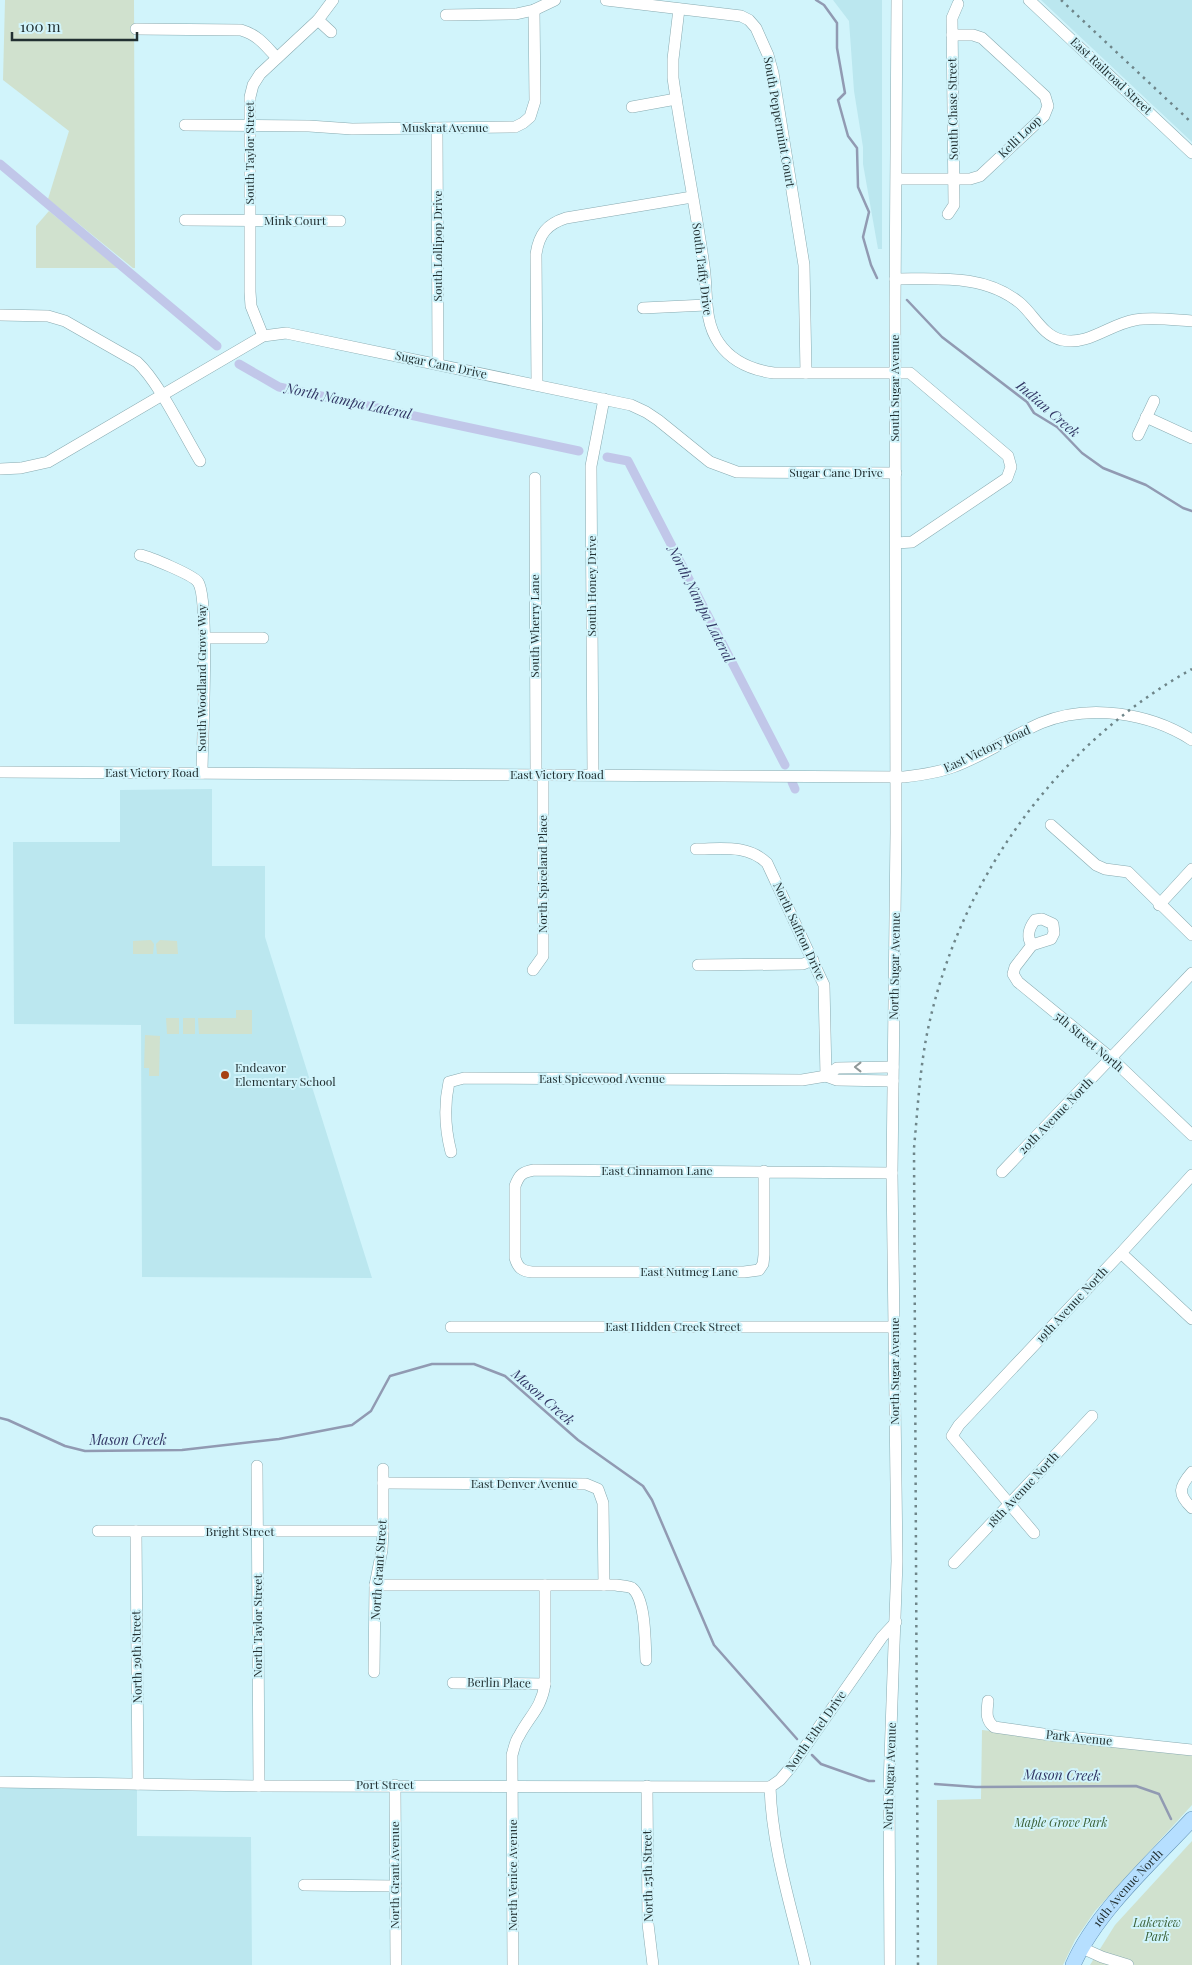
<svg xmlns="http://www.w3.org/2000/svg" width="1192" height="1965" viewBox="0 0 1192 1965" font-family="'Playfair Display',serif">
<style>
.built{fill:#bbe7ef}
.green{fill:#d0e1ce}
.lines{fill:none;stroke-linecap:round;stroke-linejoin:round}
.stream{stroke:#919ab2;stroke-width:2.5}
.canal{stroke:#c1c7e9;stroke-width:9}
.minor-casing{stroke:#88aab0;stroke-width:12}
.major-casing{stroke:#6293b7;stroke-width:16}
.minor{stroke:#fff;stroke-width:11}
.major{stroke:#b6dfff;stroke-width:15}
.rail{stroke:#6e8589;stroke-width:2.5;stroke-dasharray:2.5 5;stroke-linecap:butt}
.oneway{stroke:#909898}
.poi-dot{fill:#a64213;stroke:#d1f4fb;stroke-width:2}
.labels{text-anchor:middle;stroke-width:4;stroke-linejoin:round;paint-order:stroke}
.street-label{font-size:12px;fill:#223032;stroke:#d1f4fb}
.poi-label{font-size:12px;fill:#223032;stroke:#d1f4fb;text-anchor:start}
.park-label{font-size:12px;font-style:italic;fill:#3a6037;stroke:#d1f4fb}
.water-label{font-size:14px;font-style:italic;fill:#323765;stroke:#d1f4fb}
</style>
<rect width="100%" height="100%" fill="#d1f4fb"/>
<g class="built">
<polygon points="833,0 882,0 882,249 878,249 863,164 863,147 854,91 849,21"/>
<polygon points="1041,0 1192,0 1192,142"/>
<polygon points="212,789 212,866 265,866 265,937 372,1278 142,1277 141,1025 14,1024 13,842 120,842 120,790"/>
<polygon points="0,1787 137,1787 137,1836 251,1837 252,1965 0,1965"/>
</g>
<g class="green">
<polygon points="5,0 134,0 135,268 133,268 48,199 69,131 3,80"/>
<polygon points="49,211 118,268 36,268 36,226"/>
<polygon points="151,940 154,944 153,954 133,954 133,941"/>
<polygon points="160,940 177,941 178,954 157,954 156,944"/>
<polygon points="236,1010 252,1010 252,1034 199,1034 198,1018 236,1018"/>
<polygon points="166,1018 179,1018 179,1034 167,1034"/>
<rect x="183" y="1018" width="12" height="16"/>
<polygon points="145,1035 160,1036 159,1076 149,1076 149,1068 144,1068"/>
<polygon points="982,1730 1192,1754 1192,1805 1095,1911 1075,1940 1063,1965 937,1965 937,1800 981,1799"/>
<polygon points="1192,1841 1192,1965 1090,1965 1115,1925"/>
</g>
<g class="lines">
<g class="stream">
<polyline points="816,0 824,5 837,23 837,48 845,93 838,100 848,136 857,148 858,187 869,212 863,237 871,265 877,278"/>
<polyline points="907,300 942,337 1027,402 1034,413 1057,427 1082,453 1103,468 1146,485 1183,508 1192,511"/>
<polyline points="0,1418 8,1420 65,1446 85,1451 182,1450 279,1439 352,1425 371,1411 390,1376 432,1364 474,1364 505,1376 578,1440 643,1486 652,1500 714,1645 797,1739"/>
<polyline points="812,1755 821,1764 869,1781 874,1781"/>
<polyline points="935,1784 976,1787 1136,1786 1159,1794 1171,1819"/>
</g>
<g class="canal">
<polyline points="0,164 217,346"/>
<polyline points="239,364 279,387 579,451"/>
<polyline points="607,457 628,461 785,765"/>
<polyline points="792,782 795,789"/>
</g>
<defs>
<g id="minor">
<polyline points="606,0 741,16 749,20 756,28 768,55 773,73 804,265 806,373"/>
<polyline points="1029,0 1192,153"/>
<path d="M679,9L673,59V78C682,141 695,203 704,266C708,292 703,320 719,343C732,362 752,370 774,373H910L1008,456L1011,467L1007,478L912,542L896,543"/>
<polyline points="446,15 516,14 534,10 555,0"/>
<polyline points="318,20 331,32"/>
<path d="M136,29L241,30C258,35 265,45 277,58"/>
<polyline points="632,107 676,99"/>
<polyline points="185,125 309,126 352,129 515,127 523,123 530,117 535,101 534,10"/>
<polyline points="437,128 438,364"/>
<polyline points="897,179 970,179 980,176 1044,116 1048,106 1045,96 982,38 973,35 952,35"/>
<polyline points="948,214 954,205 952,18 958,4"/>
<polyline points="185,220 340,221"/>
<path d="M895,279C938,279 985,274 1020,303C1034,315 1043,336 1062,340C1088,346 1110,324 1135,320C1153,317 1174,320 1192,321"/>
<polyline points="643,308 706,305"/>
<path d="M0,315L48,316L65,321L137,362C159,382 183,433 200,461"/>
<polyline points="263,336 251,306 250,292 250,97 253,85 260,74 318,20 333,0"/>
<path d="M537,385L536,254C539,234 547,224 566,218L692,197"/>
<polyline points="1146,417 1192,438"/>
<polyline points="1138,435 1154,401"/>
<polyline points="0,469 21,468 48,462 263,336 286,333 631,405 646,412 658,420 710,462 737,472 896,473"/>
<polyline points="535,478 536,774"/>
<path d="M140,555C150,557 193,575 198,582C210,599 202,743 202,773"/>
<polyline points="204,638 263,638"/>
<path d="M0,772L904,777C921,775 937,773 953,767C984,756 1011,736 1041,723C1089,703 1150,713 1192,740"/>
<polyline points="593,775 591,466 604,399"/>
<polyline points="1051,825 1096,865 1105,869 1128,872 1192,935"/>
<path d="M696,849C721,849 747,844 767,863L824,985L826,1076"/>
<polyline points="1159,905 1192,869"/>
<path d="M1042,919L1053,924L1054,933L1051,939L1032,945C1026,936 1029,928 1035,920Z"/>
<polyline points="1032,945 1015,967 1013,974 1018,982 1111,1058 1192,1135"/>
<polyline points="698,965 803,964 813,960"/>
<polyline points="533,970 543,956 543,774"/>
<polyline points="826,1076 837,1080 893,1081"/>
<path d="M451,1152C445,1129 444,1105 449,1082L464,1078L802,1080L826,1076L837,1068L893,1067"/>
<path d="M764,1171V1255L763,1264L759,1270L744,1272H532C522,1271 518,1268 515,1258V1186C519,1175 522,1172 534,1170L892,1173"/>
<polyline points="1002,1172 1192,973"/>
<polyline points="1121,1253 1192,1319"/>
<polyline points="451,1327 895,1327"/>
<polyline points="257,1466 259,1786"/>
<path d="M1192,1472C1179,1487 1177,1494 1192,1508"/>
<polyline points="383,1483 586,1484 598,1489 603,1503 604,1585"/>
<polyline points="98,1531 383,1531"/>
<polyline points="136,1531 138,1784"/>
<polyline points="1034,1533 952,1436 959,1425 1121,1253 1192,1175"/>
<polyline points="954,1563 1092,1416"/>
<path d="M375,1585H616C621,1586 628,1586 632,1588C646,1599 645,1643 646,1660"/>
<polyline points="374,1672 375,1585 382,1550 383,1531 383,1469"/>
<polyline points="453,1683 545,1684"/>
<path d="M988,1701C987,1711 985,1720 994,1727L1050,1735L1192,1750"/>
<polyline points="0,1782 259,1786 770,1787"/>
<polyline points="395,1785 396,1965"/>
<polyline points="647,1786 648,1924 653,1965"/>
<polyline points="304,1885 396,1886"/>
<polyline points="1082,1948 1102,1957 1128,1965"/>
<path d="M513,1965L512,1755C514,1749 515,1741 519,1736C530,1715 541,1709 545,1684V1585"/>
<path d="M805,1965C791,1906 772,1848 770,1787L780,1780L791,1767L882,1637L896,1622"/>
<polyline points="890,1965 889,1786 897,1561 892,1173 896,832 895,308 897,0"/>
</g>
<g id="major">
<path id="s1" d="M1073,1965C1096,1912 1153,1861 1192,1819"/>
</g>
</defs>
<use href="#minor" class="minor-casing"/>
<use href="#major" class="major-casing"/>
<use href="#minor" class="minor"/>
<use href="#major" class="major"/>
<g class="rail">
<polyline points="1061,0 1192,123"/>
<path d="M918,1965L914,1148C918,1106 920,1062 930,1020C964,873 1060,743 1192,669"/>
</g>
</g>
<defs><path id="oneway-chevron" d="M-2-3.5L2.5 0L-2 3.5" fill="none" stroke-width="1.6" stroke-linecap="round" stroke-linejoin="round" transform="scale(1.25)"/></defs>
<use class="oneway" href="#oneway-chevron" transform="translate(858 1067) rotate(180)"/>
<circle class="poi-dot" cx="225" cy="1075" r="5"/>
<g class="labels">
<g class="street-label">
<text transform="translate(1111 76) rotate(43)" y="4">East Railroad Street</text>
<text transform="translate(953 109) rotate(-91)" y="4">South Chase Street</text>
<text transform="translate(779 122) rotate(80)" y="4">South Peppermint Court</text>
<text x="445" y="132">Muskrat Avenue</text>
<text transform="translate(1020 137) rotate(-44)" y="4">Kelli Loop</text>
<text transform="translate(250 153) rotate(-90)" y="4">South Taylor Street</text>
<text x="295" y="225">Mink Court</text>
<text transform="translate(438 246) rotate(-90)" y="4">South Lollipop Drive</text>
<text transform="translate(702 269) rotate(83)" y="4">South Taffy Drive</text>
<text transform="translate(441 365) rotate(12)" y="4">Sugar Cane Drive</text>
<text transform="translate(895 388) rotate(-90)" y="4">South Sugar Avenue</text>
<text x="836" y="477">Sugar Cane Drive</text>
<text transform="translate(592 586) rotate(-90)" y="4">South Honey Drive</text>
<text transform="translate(535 626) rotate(-90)" y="4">South Wherry Lane</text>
<text transform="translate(202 678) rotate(-90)" y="4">South Woodland Grove Way</text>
<text transform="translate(987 749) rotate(-25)" y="4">East Victory Road</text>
<text x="152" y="777">East Victory Road</text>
<text x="557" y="779">East Victory Road</text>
<text transform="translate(543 874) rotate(-90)" y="4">North Spiceland Place</text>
<text transform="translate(799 931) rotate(65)" y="4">North Saffron Drive</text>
<text transform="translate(895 966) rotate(-89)" y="4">North Sugar Avenue</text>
<text transform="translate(1089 1042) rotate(40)" y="4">5th Street North</text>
<text x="602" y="1083">East Spicewood Avenue</text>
<text transform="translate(1056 1116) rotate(-46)" y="4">20th Avenue North</text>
<text x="657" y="1175">East Cinnamon Lane</text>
<text x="689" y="1276">East Nutmeg Lane</text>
<text transform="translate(1072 1305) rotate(-47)" y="4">19th Avenue North</text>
<text x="673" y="1331">East Hidden Creek Street</text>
<text transform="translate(895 1371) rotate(-90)" y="4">North Sugar Avenue</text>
<text x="524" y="1488">East Denver Avenue</text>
<text transform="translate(1023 1490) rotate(-47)" y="4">18th Avenue North</text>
<text x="240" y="1536">Bright Street</text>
<text transform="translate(379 1570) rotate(-86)" y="4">North Grant Street</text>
<text transform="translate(258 1626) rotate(-90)" y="4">North Taylor Street</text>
<text transform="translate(137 1657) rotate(-91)" y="4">North 29th Street</text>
<text transform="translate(499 1683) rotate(1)" y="4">Berlin Place</text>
<text transform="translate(816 1731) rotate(-55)" y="4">North Ethel Drive</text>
<text transform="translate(1079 1738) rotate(6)" y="4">Park Avenue</text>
<text transform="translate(890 1776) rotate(-88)" y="4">North Sugar Avenue</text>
<text x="385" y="1789">Port Street</text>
<text transform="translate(395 1875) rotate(-90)" y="4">North Grant Avenue</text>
<text transform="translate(513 1875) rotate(-90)" y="4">North Venice Avenue</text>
<text transform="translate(648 1876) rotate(-91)" y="4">North 25th Street</text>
<text dy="4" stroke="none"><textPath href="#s1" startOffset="95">16th Avenue North</textPath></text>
</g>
<g class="poi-label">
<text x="235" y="1072">Endeavor<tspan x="235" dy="14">Elementary School</tspan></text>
</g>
<g class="park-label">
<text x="1061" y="1827">Maple Grove Park</text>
<text x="1157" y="1927">Lakeview<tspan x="1157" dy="14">Park</tspan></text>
</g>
<g class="water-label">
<text transform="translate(348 401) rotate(12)" y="5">North Nampa Lateral</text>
<text transform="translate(1048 409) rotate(41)" y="5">Indian Creek</text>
<text transform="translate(701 604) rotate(63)" y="5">North Nampa Lateral</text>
<text transform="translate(543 1397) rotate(41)" y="5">Mason Creek</text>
<text x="128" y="1445">Mason Creek</text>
<text transform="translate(1062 1775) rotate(1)" y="5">Mason Creek</text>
</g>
</g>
<path d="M12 32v8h125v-8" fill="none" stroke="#223032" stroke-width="2.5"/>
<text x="20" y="32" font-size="15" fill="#223032" stroke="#d1f4fb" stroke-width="4" paint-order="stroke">100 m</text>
</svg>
